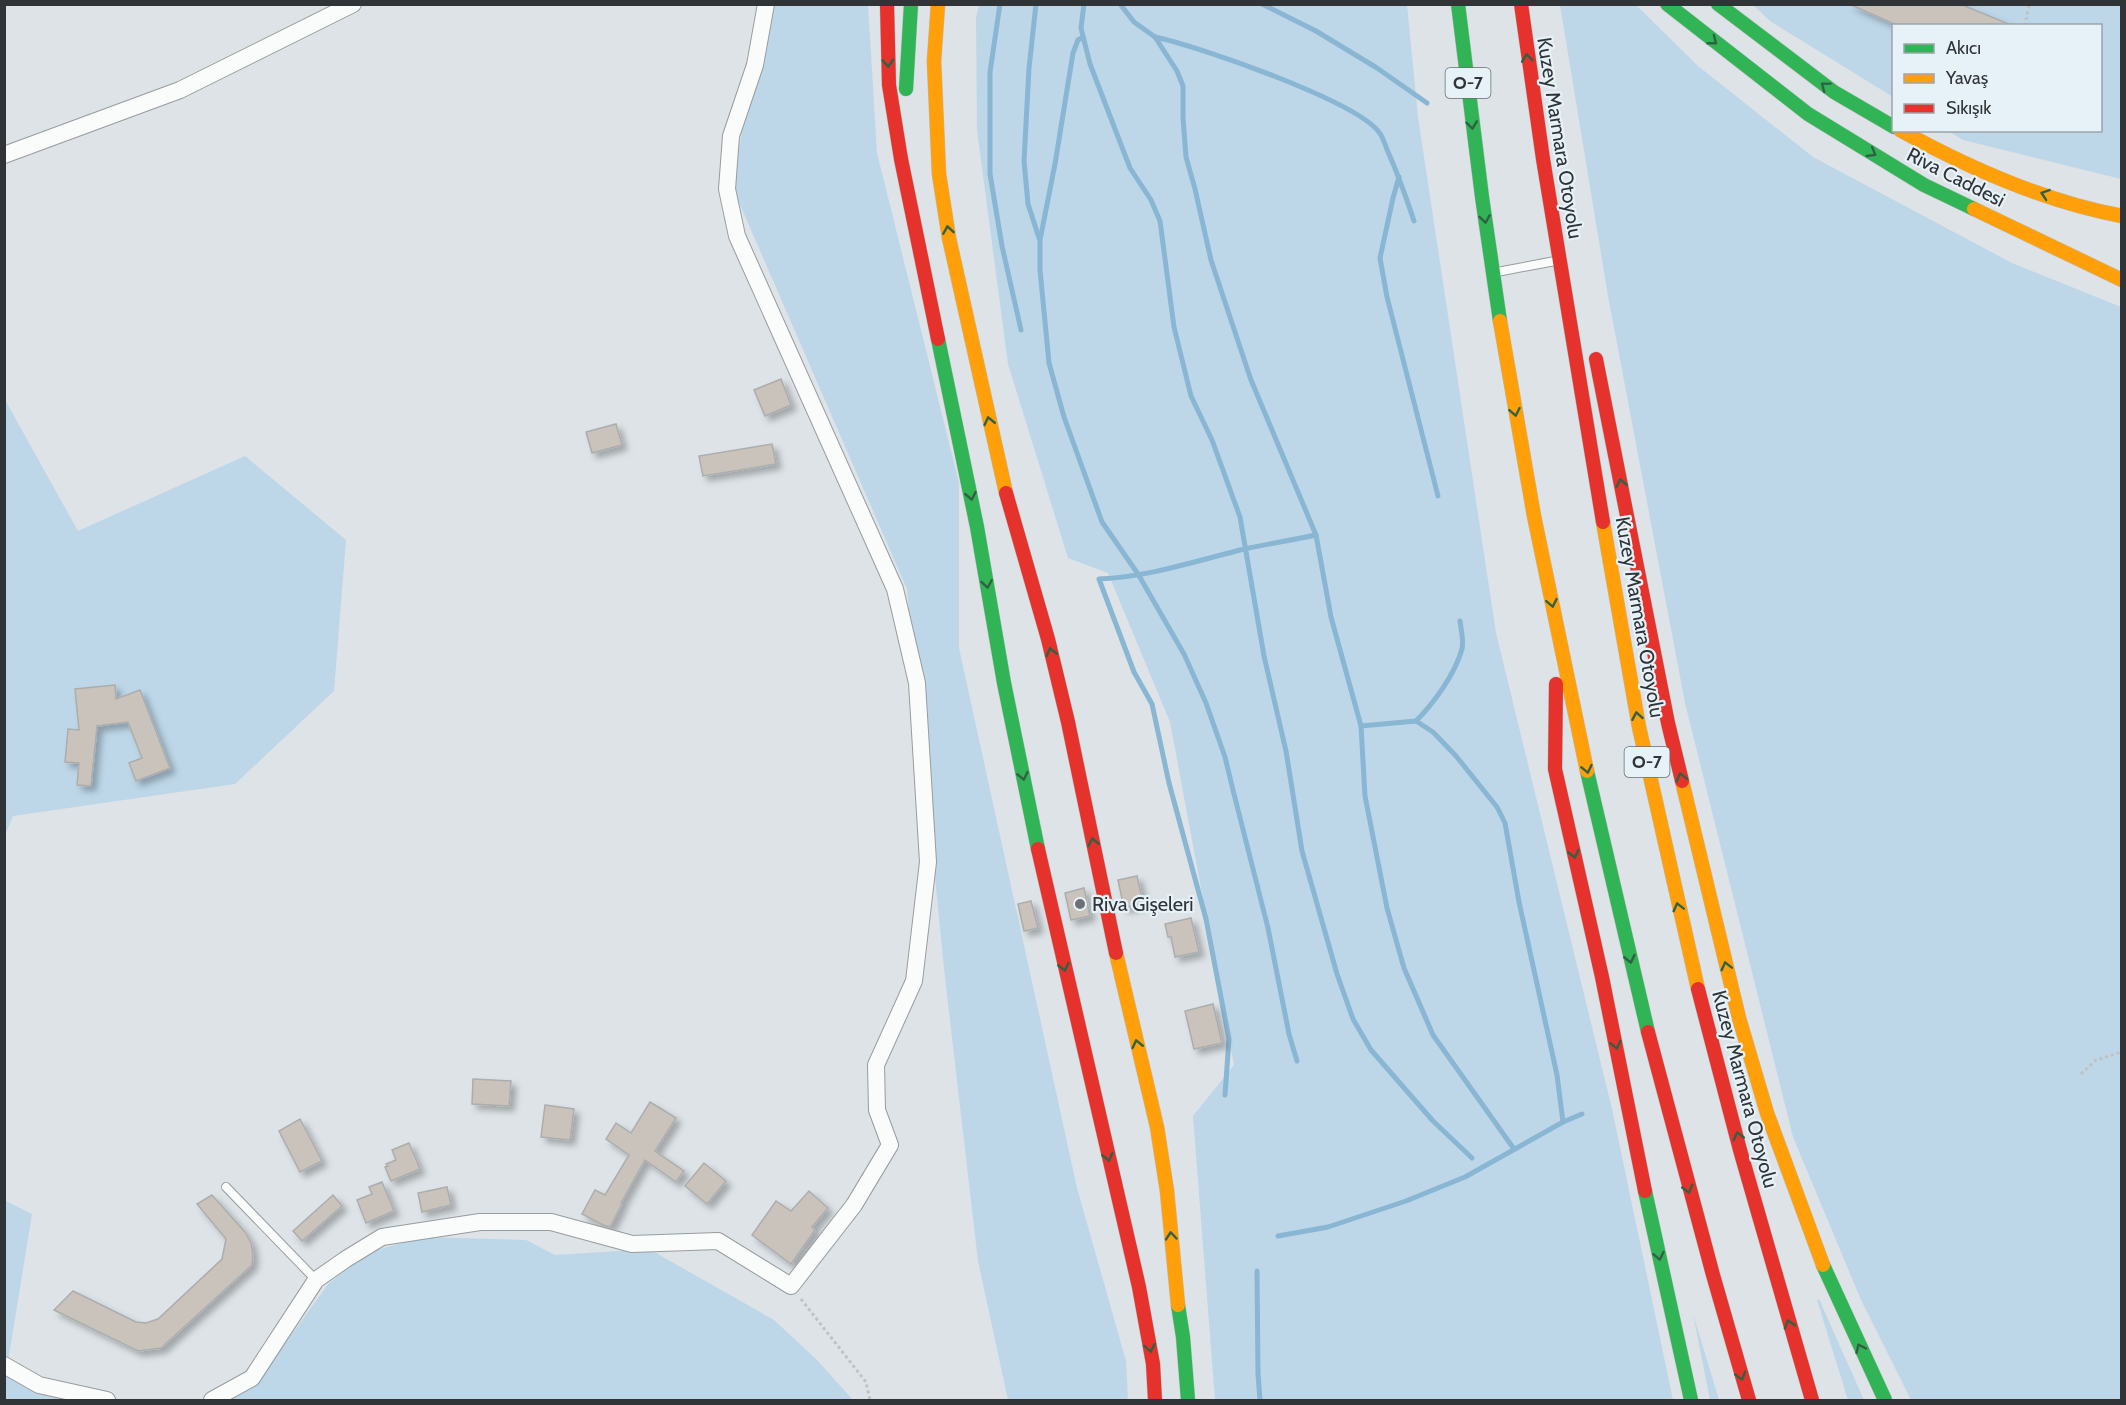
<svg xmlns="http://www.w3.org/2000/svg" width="2126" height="1405" viewBox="0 0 2126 1405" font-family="Cabin,sans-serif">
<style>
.green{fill:#bdd7e8}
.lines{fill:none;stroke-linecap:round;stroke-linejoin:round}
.stream{stroke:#89b6d3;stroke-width:5}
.building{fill:#cac3bc;stroke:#acadad;stroke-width:1.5;filter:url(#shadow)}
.lane-casing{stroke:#979c9f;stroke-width:10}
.street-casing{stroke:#979c9f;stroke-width:18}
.fast-casing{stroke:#bec1c3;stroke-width:15}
.slow-casing{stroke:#bec1c3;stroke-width:15}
.jam-casing{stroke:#bec1c3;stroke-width:15}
.path{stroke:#c0c2c3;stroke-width:3;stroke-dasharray:3 3;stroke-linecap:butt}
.lane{stroke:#fafbfb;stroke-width:8}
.street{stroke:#fafbfb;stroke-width:16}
.fast{stroke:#30b455;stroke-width:14}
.slow{stroke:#ff9f0a;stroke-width:14}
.jam{stroke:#e5322d;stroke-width:14}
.oneway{stroke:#306142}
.poi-dot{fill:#6d7175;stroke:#e6f1f8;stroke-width:2}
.labels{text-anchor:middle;stroke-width:4.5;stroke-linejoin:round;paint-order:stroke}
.shield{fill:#e6f1f8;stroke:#676d71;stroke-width:1.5}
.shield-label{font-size:18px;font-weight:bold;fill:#303437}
.street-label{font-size:20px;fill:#303437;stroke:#e6f1f8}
.poi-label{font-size:20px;fill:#303437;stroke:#e6f1f8;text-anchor:start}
</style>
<defs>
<filter id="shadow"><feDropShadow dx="5" dy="5" stdDeviation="3" flood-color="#0004"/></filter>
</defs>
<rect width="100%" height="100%" fill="#dde3e7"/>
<g class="green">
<polygon points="770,5 868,5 877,153 959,483 959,648 1077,1188 1126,1361 1128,1400 1008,1400 978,1261 944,969 907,589 731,184"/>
<polygon points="979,5 1407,5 1418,117 1496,633 1612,1109 1673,1400 1215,1400 1193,1116 1234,1065 1170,722 1108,573 1068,558 1008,364 977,130 976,18"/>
<polygon points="1560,5 1636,5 1698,66 1813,157 2012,263 2121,307 2121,1400 1911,1400 1861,1300 1793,1137 1685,703 1608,296"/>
<polygon points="1753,5 2121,5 2121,179 1963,140 1948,131 2100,130 2100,26 1894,26 1893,97 1770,21"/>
<polygon points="4,398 78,531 245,456 346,540 334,691 235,784 13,816 5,835"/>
<polygon points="4,1200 32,1214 6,1374 85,1400 5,1400"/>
<polygon points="424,1237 526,1240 555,1255 649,1249 774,1320 817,1360 853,1400 224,1400 257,1382 329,1283 369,1252"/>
<polygon points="1819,1299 1864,1400 1848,1400 1817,1300"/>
<polygon points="1693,1314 1719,1400 1710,1400"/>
</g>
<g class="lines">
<g class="stream">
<polyline points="1000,4 990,72 990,174 1002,246 1021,330"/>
<polyline points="1036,4 1029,68 1024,161 1028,204 1039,238"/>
<polyline points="1084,4 1081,28 1090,64 1130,168 1151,200 1160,221 1174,327 1191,396 1212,440 1240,517 1264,656 1286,751 1302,851 1337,974 1353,1019 1371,1050 1433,1121 1472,1158"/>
<polyline points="1120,4 1134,22 1155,37 1177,71 1183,86 1183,118 1186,157 1195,189 1211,260 1251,380 1316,535 1331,617 1361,726 1365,796 1387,908 1404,968 1433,1035 1514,1149"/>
<polyline points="1262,4 1316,31 1377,68 1427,103"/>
<polyline points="1083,37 1078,40 1073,53 1055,164 1040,240 1040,270 1049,363 1064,417 1102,522 1138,574 1184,654 1206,703 1225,757 1234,794 1268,928 1289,1034 1297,1061"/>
<path d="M1155,37C1198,46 1353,100 1378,131C1383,136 1385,145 1388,152C1398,174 1406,197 1414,221"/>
<polyline points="1399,177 1393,198 1380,258 1387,297 1438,496"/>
<path d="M1416,721C1434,703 1455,674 1462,649C1464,641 1461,629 1460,621"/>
<polyline points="1361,726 1416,721 1433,732 1456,756 1497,807 1505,823 1519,902 1557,1075 1563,1122"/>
<path d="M1225,1095L1229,1039L1206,919L1169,783L1152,704L1134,672L1099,579C1148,577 1196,561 1244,549C1268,544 1292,540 1316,535"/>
<polyline points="1278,1236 1328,1227 1406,1201 1465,1177 1563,1122 1582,1114"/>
<polyline points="1257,1271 1258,1374 1260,1400"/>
</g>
</g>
<g class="building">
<polygon points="1849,4 1960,4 2011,25 1899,26"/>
<polygon points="781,379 791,405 765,416 754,390"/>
<polygon points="616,424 622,445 592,453 586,432"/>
<polygon points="772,444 776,464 703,476 699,456"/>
<polygon points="115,685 116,699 140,690 170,768 136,781 129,763 142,758 128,722 97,726 91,786 77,785 79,763 65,762 68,729 79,730 75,689"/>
<polygon points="1137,876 1143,903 1124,908 1118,880"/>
<polygon points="1084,888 1090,916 1071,920 1065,893"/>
<polygon points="1031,901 1038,928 1024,931 1018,904"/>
<polygon points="1191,918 1199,952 1175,957 1171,937 1168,937 1165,924"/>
<polygon points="1213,1004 1222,1043 1194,1049 1185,1011"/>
<polygon points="473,1079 511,1081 509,1106 472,1104"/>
<polygon points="650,1102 676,1118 655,1151 684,1171 676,1182 645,1160 621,1203 622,1204 610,1227 603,1225 582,1214 595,1190 605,1195 629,1155 606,1139 616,1123 631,1133"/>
<polygon points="545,1105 574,1109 570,1140 541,1137"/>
<polygon points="300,1119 322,1161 300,1172 279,1131"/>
<polygon points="409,1143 420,1169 391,1181 385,1167 388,1166 386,1164 396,1160 392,1150"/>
<polygon points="704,1163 726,1181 707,1204 685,1186"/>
<polygon points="382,1182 394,1211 366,1223 357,1200 372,1194 369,1187"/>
<polygon points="447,1187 451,1205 422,1212 418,1193"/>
<polygon points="809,1191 828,1208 812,1227 815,1230 791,1264 752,1235 776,1201 791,1211"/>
<polygon points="212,1195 245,1232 251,1243 253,1255 252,1265 161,1348 138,1351 54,1310 73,1291 136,1322 146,1323 158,1319 222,1259 226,1239 197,1204"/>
<polygon points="333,1195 342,1206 302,1241 293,1231"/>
</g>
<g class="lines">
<defs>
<g id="lane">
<polyline points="1497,272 1555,261"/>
<polyline points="226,1187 316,1280"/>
</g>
<g id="street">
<polyline points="4,155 180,90 353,4"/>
<polyline points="4,1365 39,1385 107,1400"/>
<polyline points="212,1400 252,1378 316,1280 346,1259 382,1237 480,1222 551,1222 632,1244 718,1241 791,1286 854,1205 890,1145 877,1110 876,1065 914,981 928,862 917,683 895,589 737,236 727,189 731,136 755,65 766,4"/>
</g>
<g id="fast">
<polyline points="1458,4 1482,197 1500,321"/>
<polyline points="1667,4 1808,114 1924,185 1974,209"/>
<polyline points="1718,4 1834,92 1894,127"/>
<polyline points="906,89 911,4"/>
<polyline points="938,339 977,527 1004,683 1038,849"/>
<polyline points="1587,771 1648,1032"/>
<polyline points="1645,1191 1691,1400"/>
<polyline points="1823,1265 1885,1400"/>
<polyline points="1178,1305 1183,1337 1188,1400"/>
</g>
<g id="slow">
<polyline points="938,4 934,61 939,174 949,238 1006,493"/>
<path d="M1900,130C1967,167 2046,202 2122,216"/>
<polyline points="1974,209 2122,280"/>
<polyline points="1500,321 1534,516 1587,771"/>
<polyline points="1603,522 1639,727 1698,989"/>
<polyline points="1682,781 1739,1018 1767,1113 1823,1265"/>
<polyline points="1116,953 1157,1127 1167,1191 1178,1305"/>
</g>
<g id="jam">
<polyline points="887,4 889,85 901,159 938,339"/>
<polyline points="1521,4 1543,159 1603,522"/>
<polyline points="1596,359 1668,723 1682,781"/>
<polyline points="1006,493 1048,639 1068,722 1116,953"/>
<polyline points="1556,684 1555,769 1602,977 1645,1191"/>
<polyline points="1038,849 1139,1287 1153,1364 1155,1400"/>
<polyline points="1698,989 1740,1150 1812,1400"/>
<polyline points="1648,1032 1713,1275 1749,1400"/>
</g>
</defs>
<use href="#lane" class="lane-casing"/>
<use href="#street" class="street-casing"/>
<use href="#fast" class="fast-casing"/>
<use href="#slow" class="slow-casing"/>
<use href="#jam" class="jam-casing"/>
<g class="path">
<polyline points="2025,26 2029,4"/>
<polyline points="2081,1074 2096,1060 2122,1052"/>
<polyline points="801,1299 866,1382 870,1400"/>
</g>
<use href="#lane" class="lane"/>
<use href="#street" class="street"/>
<use href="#fast" class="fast"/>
<use href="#slow" class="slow"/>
<use href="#jam" class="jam"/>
</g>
<defs><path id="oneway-chevron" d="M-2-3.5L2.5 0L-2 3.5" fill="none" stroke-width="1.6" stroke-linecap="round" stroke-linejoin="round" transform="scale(1.5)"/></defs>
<g class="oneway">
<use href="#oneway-chevron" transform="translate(1713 41) rotate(38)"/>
<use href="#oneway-chevron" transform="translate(1527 58) rotate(-97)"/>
<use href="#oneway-chevron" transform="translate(888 63) rotate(87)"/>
<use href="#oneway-chevron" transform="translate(1825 86) rotate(-143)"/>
<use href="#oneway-chevron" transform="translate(1472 125) rotate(83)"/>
<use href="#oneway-chevron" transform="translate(1872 153) rotate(31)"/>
<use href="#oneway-chevron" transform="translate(2045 194) rotate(-161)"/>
<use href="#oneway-chevron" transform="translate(1485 219) rotate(81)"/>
<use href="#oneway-chevron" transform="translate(948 230) rotate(-99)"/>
<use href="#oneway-chevron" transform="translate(1515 412) rotate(79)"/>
<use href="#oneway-chevron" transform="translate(989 421) rotate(-103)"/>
<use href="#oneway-chevron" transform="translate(1621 483) rotate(-101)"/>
<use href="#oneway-chevron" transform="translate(971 496) rotate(79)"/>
<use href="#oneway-chevron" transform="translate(987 584) rotate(81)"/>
<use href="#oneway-chevron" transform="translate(1552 603) rotate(79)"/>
<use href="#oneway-chevron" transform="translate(1051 652) rotate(-103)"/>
<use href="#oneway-chevron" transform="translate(1637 716) rotate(-100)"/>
<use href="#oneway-chevron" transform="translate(1587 769) rotate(78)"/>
<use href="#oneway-chevron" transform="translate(1023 776) rotate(78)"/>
<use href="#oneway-chevron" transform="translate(1681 777) rotate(-104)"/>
<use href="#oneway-chevron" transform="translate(1093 842) rotate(-101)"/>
<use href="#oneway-chevron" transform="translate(1574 854) rotate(77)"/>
<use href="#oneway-chevron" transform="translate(1678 907) rotate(-104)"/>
<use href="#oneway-chevron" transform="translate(1630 959) rotate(77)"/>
<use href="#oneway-chevron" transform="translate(1726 966) rotate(-104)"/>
<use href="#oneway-chevron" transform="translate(1064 967) rotate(77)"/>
<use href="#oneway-chevron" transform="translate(1137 1044) rotate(-103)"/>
<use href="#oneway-chevron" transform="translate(1616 1045) rotate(78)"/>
<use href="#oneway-chevron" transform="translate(1738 1136) rotate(-105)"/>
<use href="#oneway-chevron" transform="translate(1108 1157) rotate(77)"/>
<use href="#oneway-chevron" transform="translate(1688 1189) rotate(74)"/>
<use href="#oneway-chevron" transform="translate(1171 1236) rotate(-95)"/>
<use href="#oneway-chevron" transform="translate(1659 1256) rotate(78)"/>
<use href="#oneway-chevron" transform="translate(1789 1324) rotate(-107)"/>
<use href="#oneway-chevron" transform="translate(1150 1348) rotate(80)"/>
<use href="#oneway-chevron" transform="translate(1860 1348) rotate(-115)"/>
<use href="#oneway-chevron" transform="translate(1741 1376) rotate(74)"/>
</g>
<circle class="poi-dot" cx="1080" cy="904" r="6"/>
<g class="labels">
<g class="shield">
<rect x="1445.5" y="68" width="45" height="30" rx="4.5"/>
<rect x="1624.5" y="747" width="45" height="30" rx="4.5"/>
</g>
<g class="shield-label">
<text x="1468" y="89">O-7</text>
<text x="1647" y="768">O-7</text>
</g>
<g class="street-label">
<text transform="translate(1560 138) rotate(81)" y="7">Kuzey Marmara Otoyolu</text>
<text transform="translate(1956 177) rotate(27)" y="7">Riva Caddesi</text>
<text transform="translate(1640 617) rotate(80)" y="7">Kuzey Marmara Otoyolu</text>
<text transform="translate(1745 1089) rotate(75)" y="7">Kuzey Marmara Otoyolu</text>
</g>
<g class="poi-label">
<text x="1092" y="911">Riva Gişeleri</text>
</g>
</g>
<rect width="2126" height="1405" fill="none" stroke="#303437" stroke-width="12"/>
<rect x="1892" y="24" width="210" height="108" fill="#e6f1f8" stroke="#9da5ab" stroke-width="1.5"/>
<rect x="1904" y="44" width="30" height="9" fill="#30b455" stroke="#9da5ab" stroke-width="1.5"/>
<text x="1946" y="54" font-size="18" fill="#303437">Akıcı</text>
<rect x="1904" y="74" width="30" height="9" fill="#ff9f0a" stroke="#9da5ab" stroke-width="1.5"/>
<text x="1946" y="84" font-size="18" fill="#303437">Yavaş</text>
<rect x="1904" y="104" width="30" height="9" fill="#e5322d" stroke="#9da5ab" stroke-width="1.5"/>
<text x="1946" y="114" font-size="18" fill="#303437">Sıkışık</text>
</svg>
